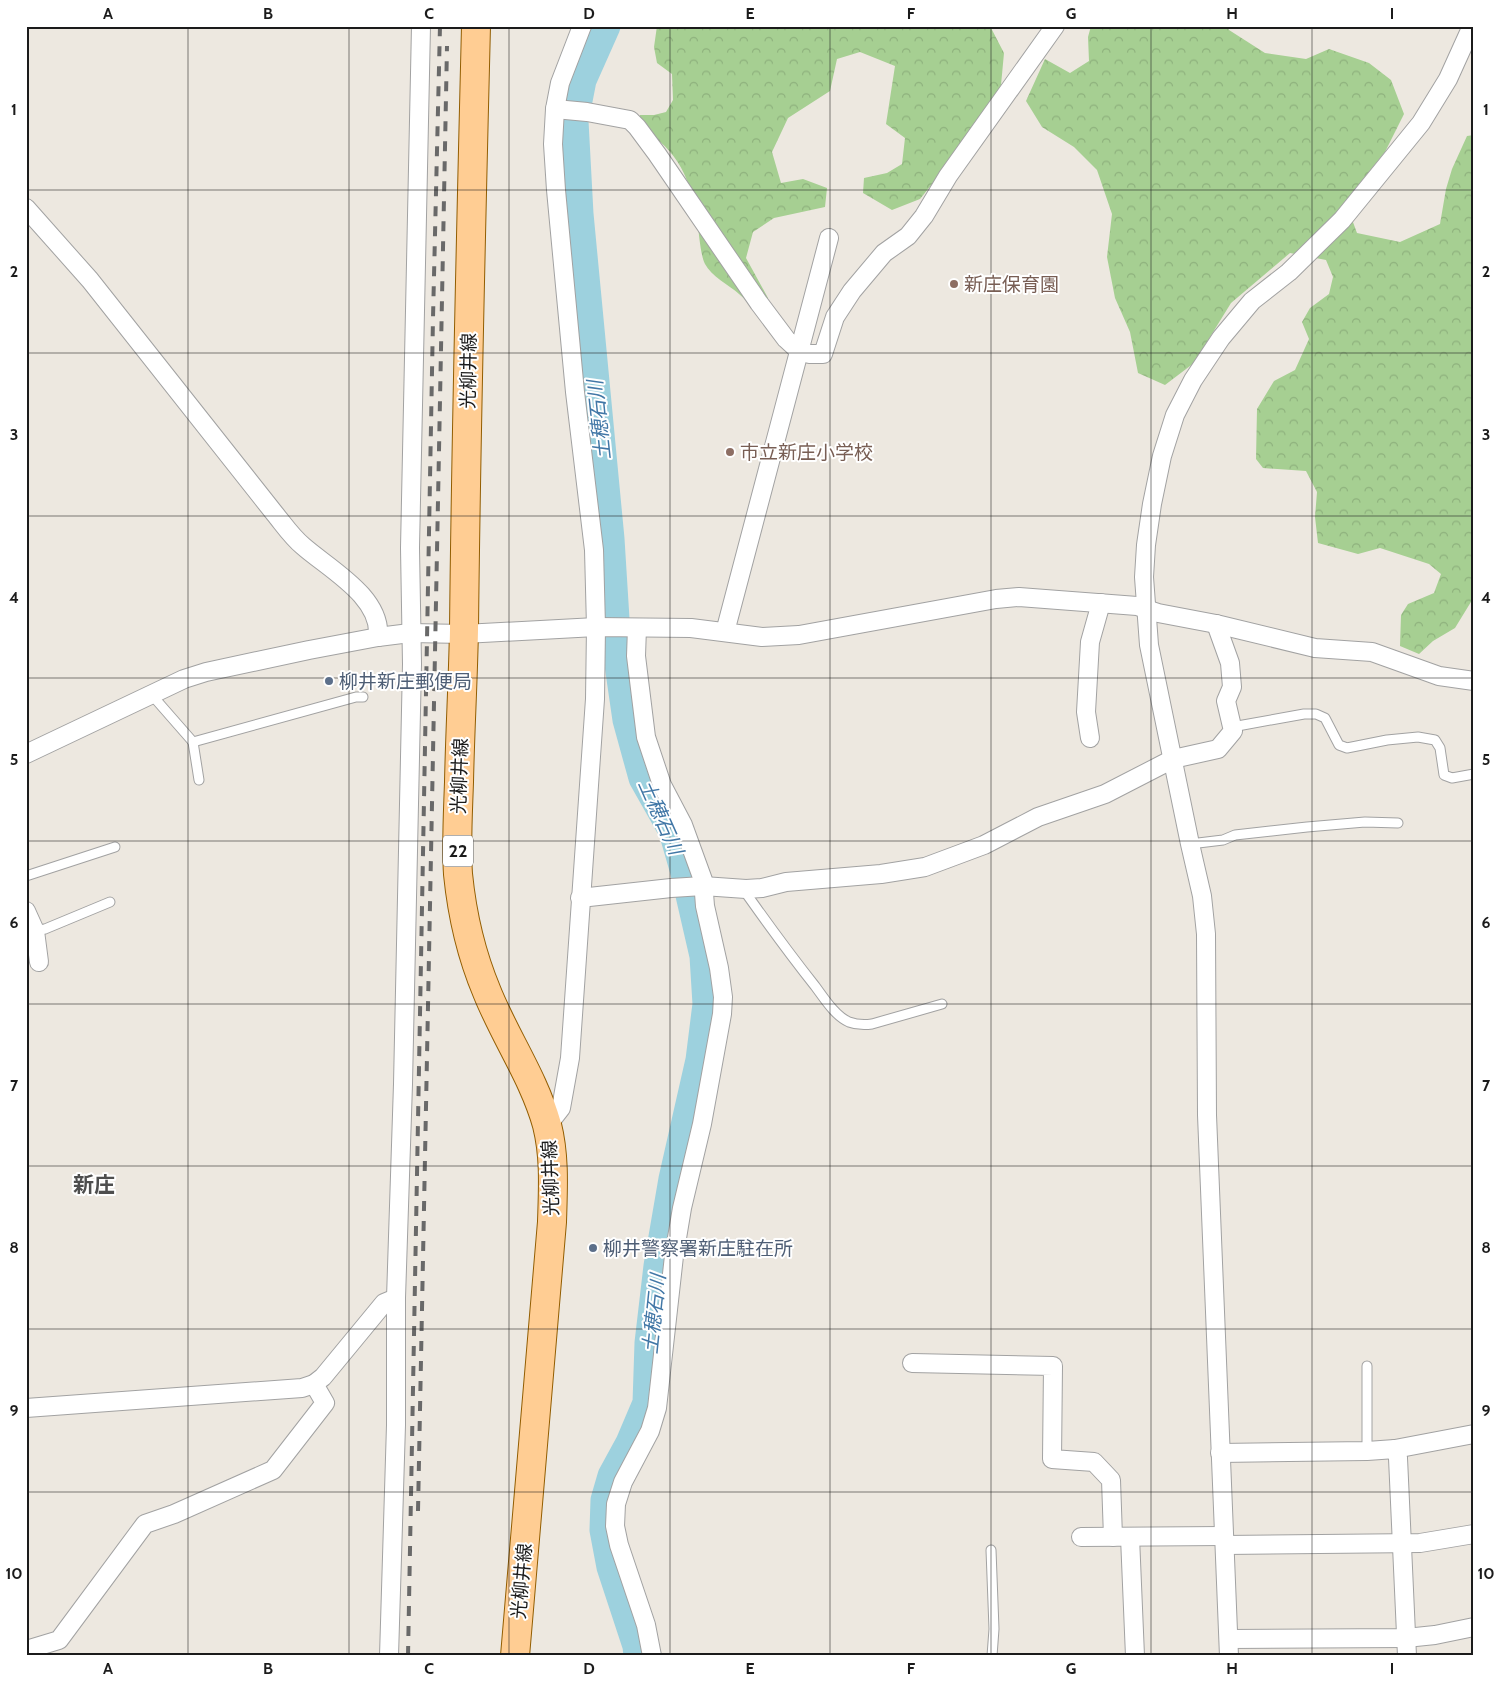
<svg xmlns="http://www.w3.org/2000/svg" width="1500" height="1682" viewBox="0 0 1500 1682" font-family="Cabin,'Noto Sans JP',sans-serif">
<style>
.forest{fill:url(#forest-crowns)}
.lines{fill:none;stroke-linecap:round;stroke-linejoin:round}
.river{stroke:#9dd1de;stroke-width:29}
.service-casing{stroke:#a2a2a2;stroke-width:11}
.minor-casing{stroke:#a2a2a2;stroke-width:20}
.primary-casing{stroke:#925d00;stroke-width:30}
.service{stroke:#fff;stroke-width:9}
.minor{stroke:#fff;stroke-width:18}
.primary{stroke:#ffcd93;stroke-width:28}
.rail{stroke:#696969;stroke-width:4;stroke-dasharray:10 10;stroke-linecap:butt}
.grid{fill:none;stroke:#1b1b1b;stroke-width:1;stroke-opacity:0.55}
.education-dot{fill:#8d6e63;stroke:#fff;stroke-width:2}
.service-dot{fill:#5c6f8a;stroke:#fff;stroke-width:2}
.labels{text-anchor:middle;stroke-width:4;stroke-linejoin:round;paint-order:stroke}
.shield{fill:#fff;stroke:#5f5f5f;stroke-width:1}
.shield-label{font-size:18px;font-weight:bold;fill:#1b1b1b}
.education-label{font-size:19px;fill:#785e54;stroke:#fff;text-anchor:start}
.street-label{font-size:19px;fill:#1b1b1b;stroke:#fff}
.service-label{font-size:19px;fill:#4e5e75;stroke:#fff;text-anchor:start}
.water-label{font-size:20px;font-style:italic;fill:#4177a6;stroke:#fff}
.quarter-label{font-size:21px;font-weight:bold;fill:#4e4e4e;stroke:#fff}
.neatline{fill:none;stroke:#1b1b1b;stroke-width:2}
.grid-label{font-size:16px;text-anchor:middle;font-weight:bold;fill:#1b1b1b}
</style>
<defs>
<pattern id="forest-crowns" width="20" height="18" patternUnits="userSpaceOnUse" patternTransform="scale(1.25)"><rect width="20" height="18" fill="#a6cf92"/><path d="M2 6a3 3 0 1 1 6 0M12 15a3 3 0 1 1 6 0" fill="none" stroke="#8eb17d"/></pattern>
</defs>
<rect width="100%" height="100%" fill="#ede8e0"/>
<g class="forest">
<path d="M657,26H990L1004,53L1001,85L997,97L966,142L920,199L892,210L863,193L864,178L887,173L902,164L905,138L886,124L895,66L860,52L837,59L830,91L788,118L772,152L781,183L803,179L827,188L825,207L774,218L753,232L746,258L768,298L764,316C750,309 750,303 739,294C729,285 711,276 705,264C701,257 699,235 698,226C690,178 681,152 638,126L640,115H654L666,112L673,100L672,74L657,63L654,47Z"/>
<polygon points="1091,26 1228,26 1229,30 1265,53 1306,59 1329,49 1369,63 1391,80 1404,114 1385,152 1364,178 1347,206 1357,233 1400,242 1440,224 1446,189 1452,169 1467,136 1474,135 1474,597 1455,628 1433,641 1419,654 1400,646 1401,615 1408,604 1434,593 1441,574 1429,564 1380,548 1358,554 1318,543 1315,517 1317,492 1306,471 1263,468 1256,459 1257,409 1274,381 1295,370 1309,339 1302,322 1310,308 1329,294 1333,277 1326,260 1290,253 1231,303 1194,363 1165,385 1138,373 1130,332 1115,298 1107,257 1112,214 1097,170 1074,147 1042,127 1026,101 1045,59 1070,73 1089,61 1088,37"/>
</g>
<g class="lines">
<polyline class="river" points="606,26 582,80 574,121 579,214 610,539 617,651 627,720 643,778 673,831 684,869 704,956 707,1004 700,1060 673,1179 658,1266 649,1343 647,1403 630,1443 612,1476 605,1500 604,1530 611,1567 637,1646 638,1656"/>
<defs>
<g id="service">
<polyline points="151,694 193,742 356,697 363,697"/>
<polyline points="1232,727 1304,714 1316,714 1325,718 1339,745 1347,748 1387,740 1418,737 1435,740 1440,748 1444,775 1452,778 1474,774"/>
<polyline points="193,742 199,780"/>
<polyline points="1190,844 1223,840 1235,835 1307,827 1365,822 1398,823"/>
<polyline points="26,876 115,847"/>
<path d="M746,889L748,896C770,927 792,957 815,986C824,998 835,1016 849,1022C857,1025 865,1025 872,1024L942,1004"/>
<polyline points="35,931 45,929 110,902"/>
<polyline points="1367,1451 1367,1366"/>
<polyline points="991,1550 994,1629 992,1656"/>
</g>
<g id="minor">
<polyline points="555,109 587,112 630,120 637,127 657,154 759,303 786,339 799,351 809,354 823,354 835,317 852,291 884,253 908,236 924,216 948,176 1055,26"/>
<path d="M26,208L90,280L275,514C284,525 292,537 303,546C329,569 382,597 378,637"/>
<polyline points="637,628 636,656 646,737 662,785 683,825 703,880 705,906 719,968 723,997 722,1014 702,1124 682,1208 674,1256 657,1408 650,1431 623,1482 616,1504 615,1526 619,1545 646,1625 652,1656"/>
<polyline points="725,632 829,238"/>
<polyline points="1090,738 1086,712 1090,642 1101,603"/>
<polyline points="26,754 184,679 206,672 309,650 378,637 410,633 464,634 596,627 691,628 762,637 799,635 996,599 1019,597 1137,606 1158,613 1216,624 1315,648 1372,652 1439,676 1474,681"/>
<polyline points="580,898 671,888 703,886 746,889 762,888 786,882 881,874 925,867 984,845 1038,817 1105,794 1173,759 1218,749 1233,731 1226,701 1232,687 1230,663 1216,624"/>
<polyline points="26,911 35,931 39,962"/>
<polyline points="547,1126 561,1108 570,1058 595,699 596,627 594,550 575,392 556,190 553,144 555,109 560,83 582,26"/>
<polyline points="912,1363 1053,1366 1052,1459 1094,1462 1111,1480 1113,1537"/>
<polyline points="26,1408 302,1388 314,1384 323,1377 384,1303 396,1298"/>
<polyline points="1395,1449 1398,1458 1407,1656"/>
<polyline points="1220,1453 1367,1451 1395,1449 1474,1434"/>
<polyline points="1081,1537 1224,1536"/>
<polyline points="1130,1537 1135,1656"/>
<polyline points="1225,1545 1420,1543 1474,1534"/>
<polyline points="1229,1639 1406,1638 1435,1635 1474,1627"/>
<polyline points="26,1650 59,1640 145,1524 174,1514 273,1470 325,1403 314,1384"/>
<polyline points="389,1656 396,1425 396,1298 403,1084 412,664 410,548 421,26"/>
<polyline points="1229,1656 1207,1115 1206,934 1202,896 1190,844 1149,645 1144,577 1146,545 1152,504 1162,456 1175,415 1193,380 1221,338 1252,301 1289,272 1342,220 1421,123 1448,79 1472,26"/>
</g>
<path id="primary" d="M476,26C471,227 466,429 464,630C463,681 460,732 459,782C458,813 456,844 458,874C462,914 471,954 487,992C505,1037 534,1078 547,1125C555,1157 553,1189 552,1222L515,1656"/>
</defs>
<use href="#service" class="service-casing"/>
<use href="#minor" class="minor-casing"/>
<use href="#primary" class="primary-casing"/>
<use href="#service" class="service"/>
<use href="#minor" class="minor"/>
<use href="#primary" class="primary"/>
<g class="rail">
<polyline points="418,1511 447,46"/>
<polyline points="408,1656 433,318 440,26"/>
</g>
</g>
<path class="grid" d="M188,26V1656M349,26V1656M509,26V1656M670,26V1656M830,26V1656M991,26V1656M1151,26V1656M1312,26V1656M26,190H1474M26,353H1474M26,516H1474M26,678H1474M26,841H1474M26,1004H1474M26,1166H1474M26,1329H1474M26,1492H1474"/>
<g class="education-dot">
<circle cx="954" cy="284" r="5"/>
<circle cx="730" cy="452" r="5"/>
</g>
<g class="service-dot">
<circle cx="329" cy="681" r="5"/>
<circle cx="593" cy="1248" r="5"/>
</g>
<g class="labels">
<rect class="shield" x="443" y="835.5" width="30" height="31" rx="4"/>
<g class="shield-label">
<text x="458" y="857">22</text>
</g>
<g class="education-label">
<text x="964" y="291">新庄保育園</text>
<text x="740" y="459">市立新庄小学校</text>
</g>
<g class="street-label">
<text transform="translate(468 371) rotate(-89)" y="7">光柳井線</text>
<text transform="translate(459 776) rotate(-88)" y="7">光柳井線</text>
<text transform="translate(550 1178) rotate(-92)" y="7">光柳井線</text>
<text transform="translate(521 1581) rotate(-85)" y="7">光柳井線</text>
</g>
<g class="service-label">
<text x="339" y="688">柳井新庄郵便局</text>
<text x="603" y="1255">柳井警察署新庄駐在所</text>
</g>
<g class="water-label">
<text transform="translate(599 420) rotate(-96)" y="7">土穂石川</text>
<text transform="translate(661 817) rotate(66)" y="7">土穂石川</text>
<text transform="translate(654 1314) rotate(-84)" y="7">土穂石川</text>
</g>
<g class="quarter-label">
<text x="94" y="1192">新庄</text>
</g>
</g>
<rect width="1500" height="1682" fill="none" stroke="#ffffff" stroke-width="55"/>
<rect x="28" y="28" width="1444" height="1626" class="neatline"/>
<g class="grid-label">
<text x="108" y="19">A</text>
<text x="268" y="19">B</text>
<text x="429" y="19">C</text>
<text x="589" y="19">D</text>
<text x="750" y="19">E</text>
<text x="911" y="19">F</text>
<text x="1071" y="19">G</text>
<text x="1232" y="19">H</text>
<text x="1392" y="19">I</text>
<text x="14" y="115">1</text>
<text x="1486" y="115">1</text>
<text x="14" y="277">2</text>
<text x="1486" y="277">2</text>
<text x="14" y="440">3</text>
<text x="1486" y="440">3</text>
<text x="14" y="603">4</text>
<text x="1486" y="603">4</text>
<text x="14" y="765">5</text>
<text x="1486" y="765">5</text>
<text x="14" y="928">6</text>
<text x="1486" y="928">6</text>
<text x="14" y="1091">7</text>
<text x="1486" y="1091">7</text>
<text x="14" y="1253">8</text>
<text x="1486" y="1253">8</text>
<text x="14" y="1416">9</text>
<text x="1486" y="1416">9</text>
<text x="14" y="1579">10</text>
<text x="1486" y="1579">10</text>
<text x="108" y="1674">A</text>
<text x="268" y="1674">B</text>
<text x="429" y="1674">C</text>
<text x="589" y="1674">D</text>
<text x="750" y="1674">E</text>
<text x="911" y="1674">F</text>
<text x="1071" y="1674">G</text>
<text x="1232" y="1674">H</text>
<text x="1392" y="1674">I</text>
</g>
</svg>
